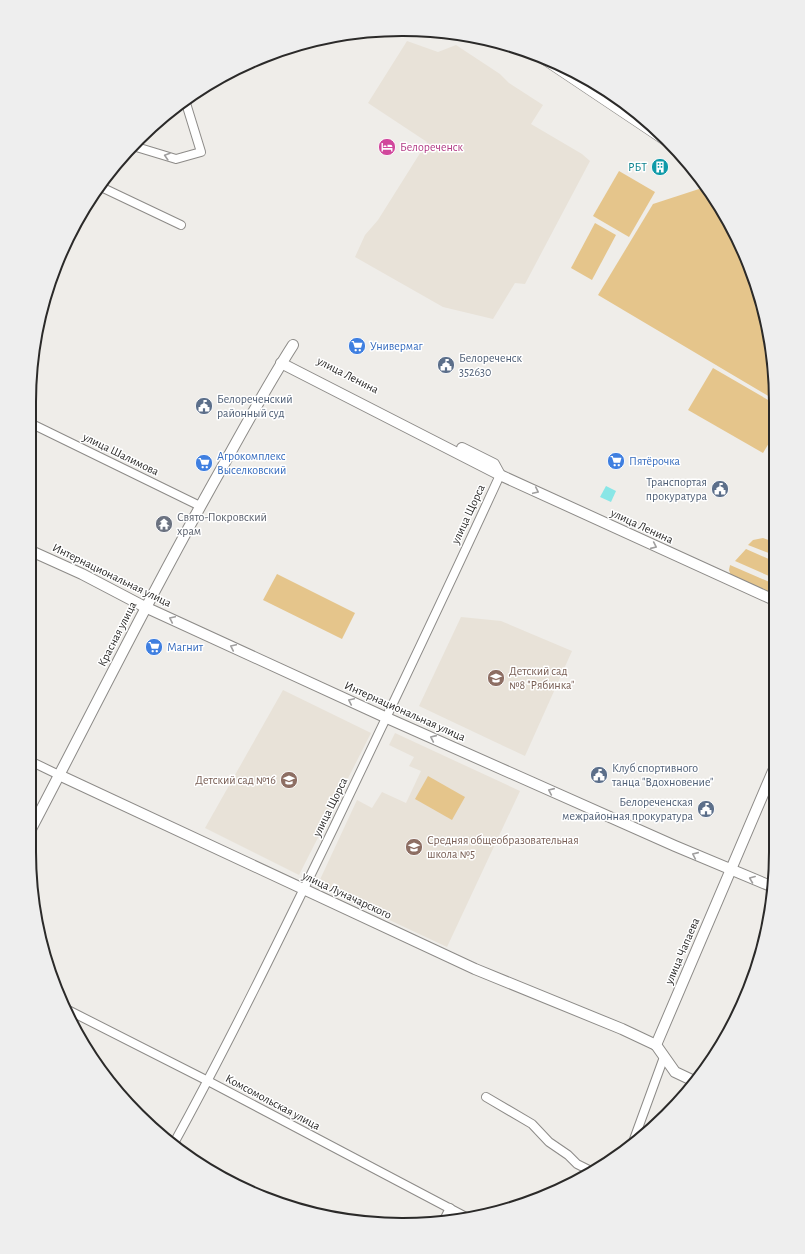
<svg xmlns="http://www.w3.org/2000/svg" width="805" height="1254" viewBox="0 0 805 1254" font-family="'Alegreya Sans',sans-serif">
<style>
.built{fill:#e8e2d8}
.green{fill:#e5c58b}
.water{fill:#89e6e6}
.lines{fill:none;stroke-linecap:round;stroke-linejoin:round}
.minor-casing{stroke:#8d8b88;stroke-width:10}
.tertiary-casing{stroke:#8d8b88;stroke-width:12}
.secondary-casing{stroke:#8d8b88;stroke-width:12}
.minor{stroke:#fff;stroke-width:8}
.tertiary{stroke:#fff;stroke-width:10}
.secondary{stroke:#fff;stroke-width:11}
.oneway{stroke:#a09f9f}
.labels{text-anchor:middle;stroke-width:3;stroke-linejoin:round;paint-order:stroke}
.hotel-label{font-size:12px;fill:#b23c85;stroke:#fff;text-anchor:start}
.culture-label{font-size:12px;fill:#0d838f;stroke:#fff;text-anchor:end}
.shop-label{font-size:12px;fill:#366cbe;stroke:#fff;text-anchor:start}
.service-label{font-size:12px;fill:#4e5e75;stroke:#fff;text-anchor:start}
.street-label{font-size:12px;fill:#2b2a29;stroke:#fff}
.worship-label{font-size:12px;fill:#5b616d;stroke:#fff;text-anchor:start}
.education-label{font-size:12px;fill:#785e54;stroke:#fff;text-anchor:start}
.rim{fill:none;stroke:#2b2a29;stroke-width:2}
</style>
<rect width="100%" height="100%" fill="#efede9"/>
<g class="built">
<polygon points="407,41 438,52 456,45 500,74 509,83 543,105 531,124 582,154 590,161 525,284 515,283 493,319 443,307 355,257 365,235 378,220 427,142 368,103"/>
<polygon points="461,617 501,621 572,651 525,756 419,706"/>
<polygon points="283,690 371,733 299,875 205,828"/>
<polygon points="395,733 520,791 447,947 317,886 357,800 372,808 382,792 406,803 421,771 409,766 414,757 389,745"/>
</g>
<g class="green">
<polygon points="619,171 655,192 629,237 593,216"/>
<polygon points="699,189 712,196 737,237 763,306 775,378 775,400 598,295 653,204"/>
<polygon points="595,223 616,235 592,280 571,268"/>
<polygon points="713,368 775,404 775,433 763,453 688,410"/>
<polygon points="763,538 774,542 774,555 748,545 753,540"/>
<polygon points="746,549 771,560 771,563 773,566 769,576 735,561"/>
<polygon points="730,565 774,584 774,596 731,576 729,570"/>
<polygon points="277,574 355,613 342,639 263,600"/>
<polygon points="428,776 465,797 452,820 415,799"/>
</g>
<polygon class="water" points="606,486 616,491 611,502 600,497"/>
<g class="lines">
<defs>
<g id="minor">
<polyline points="133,146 176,159 201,152 185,100"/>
<polyline points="101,187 181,225"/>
<polyline points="32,424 200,506"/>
<polyline points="30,761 59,775"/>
<polyline points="68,1010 208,1081 466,1217"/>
<polyline points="486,1097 532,1124 549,1142 568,1155 577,1164 591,1171"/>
<polyline points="633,1142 664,1057"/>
<path d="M173,1145C230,1041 282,934 334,827C390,710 446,593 500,475"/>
<polyline points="444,1220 450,1208"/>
</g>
<g id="tertiary">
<polyline points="281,363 500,475 774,600"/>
<polyline points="462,448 494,464 500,475"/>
<polyline points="31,551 82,574 145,607 387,718 675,846 773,887"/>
<polyline points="59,775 475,969 622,1029 656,1045"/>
<path d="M29,833C95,707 158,580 228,457C249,419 270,381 293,345"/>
<polyline points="656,1045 773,771"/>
<polyline points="656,1045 675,1072 694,1081"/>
</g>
<polyline id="secondary" points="543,58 667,141"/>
</defs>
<use href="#minor" class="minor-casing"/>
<use href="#tertiary" class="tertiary-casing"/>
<use href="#secondary" class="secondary-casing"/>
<use href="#minor" class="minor"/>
<use href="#tertiary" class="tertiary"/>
<use href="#secondary" class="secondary"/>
</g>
<defs><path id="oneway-chevron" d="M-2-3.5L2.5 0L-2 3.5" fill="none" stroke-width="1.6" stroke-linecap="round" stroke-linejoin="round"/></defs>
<g class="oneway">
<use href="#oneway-chevron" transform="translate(167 156) rotate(-163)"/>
<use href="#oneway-chevron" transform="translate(536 491) rotate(25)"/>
<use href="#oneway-chevron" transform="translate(654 546) rotate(24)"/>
<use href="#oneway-chevron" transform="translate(172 619) rotate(-155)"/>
<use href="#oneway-chevron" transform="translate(233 647) rotate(-155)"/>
<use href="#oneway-chevron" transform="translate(351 701) rotate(-155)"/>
<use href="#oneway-chevron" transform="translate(433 738) rotate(-156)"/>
<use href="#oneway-chevron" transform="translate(551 791) rotate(-156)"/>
<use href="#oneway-chevron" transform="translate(695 855) rotate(-156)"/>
<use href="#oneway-chevron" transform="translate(752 879) rotate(-158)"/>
</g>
<defs>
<symbol id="hotel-disc" viewBox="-11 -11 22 22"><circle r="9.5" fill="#d1479c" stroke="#fff"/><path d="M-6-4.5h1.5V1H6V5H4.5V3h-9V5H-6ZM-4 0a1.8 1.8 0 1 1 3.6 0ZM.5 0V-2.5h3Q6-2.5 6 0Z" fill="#fff"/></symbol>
<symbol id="building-disc" viewBox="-11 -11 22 22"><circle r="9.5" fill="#0f9aa8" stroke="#fff"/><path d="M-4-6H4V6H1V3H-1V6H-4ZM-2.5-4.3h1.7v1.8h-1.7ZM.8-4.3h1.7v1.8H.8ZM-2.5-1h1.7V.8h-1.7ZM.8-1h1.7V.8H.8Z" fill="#fff"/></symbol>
<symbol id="supermarket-disc" viewBox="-11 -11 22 22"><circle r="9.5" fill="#3f7fe0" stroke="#fff"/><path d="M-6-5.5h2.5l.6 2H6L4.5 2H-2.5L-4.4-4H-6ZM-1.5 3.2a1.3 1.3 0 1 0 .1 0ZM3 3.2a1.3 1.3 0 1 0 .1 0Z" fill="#fff"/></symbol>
<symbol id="civic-disc" viewBox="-11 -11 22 22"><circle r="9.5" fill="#5c6f8a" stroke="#fff"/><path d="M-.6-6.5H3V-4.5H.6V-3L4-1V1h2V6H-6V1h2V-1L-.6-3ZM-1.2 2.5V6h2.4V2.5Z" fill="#fff"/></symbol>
<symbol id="temple-disc" viewBox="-11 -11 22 22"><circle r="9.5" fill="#6b7280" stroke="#fff"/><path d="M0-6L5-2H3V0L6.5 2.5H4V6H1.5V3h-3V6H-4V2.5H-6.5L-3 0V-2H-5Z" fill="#fff"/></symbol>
<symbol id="school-disc" viewBox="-11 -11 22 22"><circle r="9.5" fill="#8d6e63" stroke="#fff"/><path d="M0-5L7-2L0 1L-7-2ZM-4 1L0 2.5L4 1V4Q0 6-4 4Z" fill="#fff"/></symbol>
</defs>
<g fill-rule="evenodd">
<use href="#hotel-disc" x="377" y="137" width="20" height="20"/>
<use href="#building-disc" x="650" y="157" width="20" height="20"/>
<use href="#supermarket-disc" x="347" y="336" width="20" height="20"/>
<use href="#civic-disc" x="436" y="355" width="20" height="20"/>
<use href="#civic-disc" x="194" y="396" width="20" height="20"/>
<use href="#supermarket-disc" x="606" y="451" width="20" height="20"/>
<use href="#supermarket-disc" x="194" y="453" width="20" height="20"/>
<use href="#civic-disc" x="710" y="479" width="20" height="20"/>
<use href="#temple-disc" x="154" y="514" width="20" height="20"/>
<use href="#supermarket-disc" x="144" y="637" width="20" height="20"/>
<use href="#school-disc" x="486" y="668" width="20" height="20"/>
<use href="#civic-disc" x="589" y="765" width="20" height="20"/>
<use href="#school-disc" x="279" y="770" width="20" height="20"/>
<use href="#civic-disc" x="696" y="799" width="20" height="20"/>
<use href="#school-disc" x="404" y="837" width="20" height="20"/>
</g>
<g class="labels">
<g class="hotel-label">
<text x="400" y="151">Белореченск</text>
</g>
<g class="culture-label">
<text x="647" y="171">РБТ</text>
</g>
<g class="shop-label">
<text x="370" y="350">Универмаг</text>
<text x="217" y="460">Агрокомплекс<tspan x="217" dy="14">Выселковский</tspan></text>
<text x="629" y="465">Пятёрочка</text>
<text x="167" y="651">Магнит</text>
</g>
<g class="service-label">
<text x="459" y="362">Белореченск<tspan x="459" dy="14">352630</tspan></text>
<text x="217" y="403">Белореченский<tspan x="217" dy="14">районный суд</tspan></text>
<text x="707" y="486" text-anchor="end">Транспортая<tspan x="707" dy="14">прокуратура</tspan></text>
<text x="612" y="772">Клуб спортивного<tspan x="612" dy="14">танца "Вдохновение"</tspan></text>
<text x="693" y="806" text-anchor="end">Белореченская<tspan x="693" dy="14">межрайонная прокуратура</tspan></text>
</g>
<g class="street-label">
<text transform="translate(348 375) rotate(27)" y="4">улица Ленина</text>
<text transform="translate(121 454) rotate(26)" y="4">улица Шалимова</text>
<text transform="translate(468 514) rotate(-65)" y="4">улица Щорса</text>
<text transform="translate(642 526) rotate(25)" y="4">улица Ленина</text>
<text transform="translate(112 575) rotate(26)" y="4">Интернациональная улица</text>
<text transform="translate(117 634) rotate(-63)" y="4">Красная улица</text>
<text transform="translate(405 711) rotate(24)" y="4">Интернациональная улица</text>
<text transform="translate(330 807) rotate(-64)" y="4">улица Щорса</text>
<text transform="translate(347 895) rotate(25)" y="4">улица Луначарского</text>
<text transform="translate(682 951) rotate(-67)" y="4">улица Чапаева</text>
<text transform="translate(273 1102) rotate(28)" y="4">Комсомольская улица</text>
</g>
<g class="worship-label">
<text x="177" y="521">Свято-Покровский<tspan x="177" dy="14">храм</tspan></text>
</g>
<g class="education-label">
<text x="509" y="675">Детский сад<tspan x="509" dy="14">№8 "Рябинка"</tspan></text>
<text x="276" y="784" text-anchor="end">Детский сад №16</text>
<text x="427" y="844">Средняя общеобразовательная<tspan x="427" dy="14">школа №5</tspan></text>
</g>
</g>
<path d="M0 0H805V1254H0ZM402 36H403A366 366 0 0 1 769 402V852A366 366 0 0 1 403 1218H402A366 366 0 0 1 36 852V402A366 366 0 0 1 402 36Z" fill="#eee" fill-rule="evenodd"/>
<path class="rim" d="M402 36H403A366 366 0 0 1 769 402V852A366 366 0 0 1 403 1218H402A366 366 0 0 1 36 852V402A366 366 0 0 1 402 36Z"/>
</svg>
